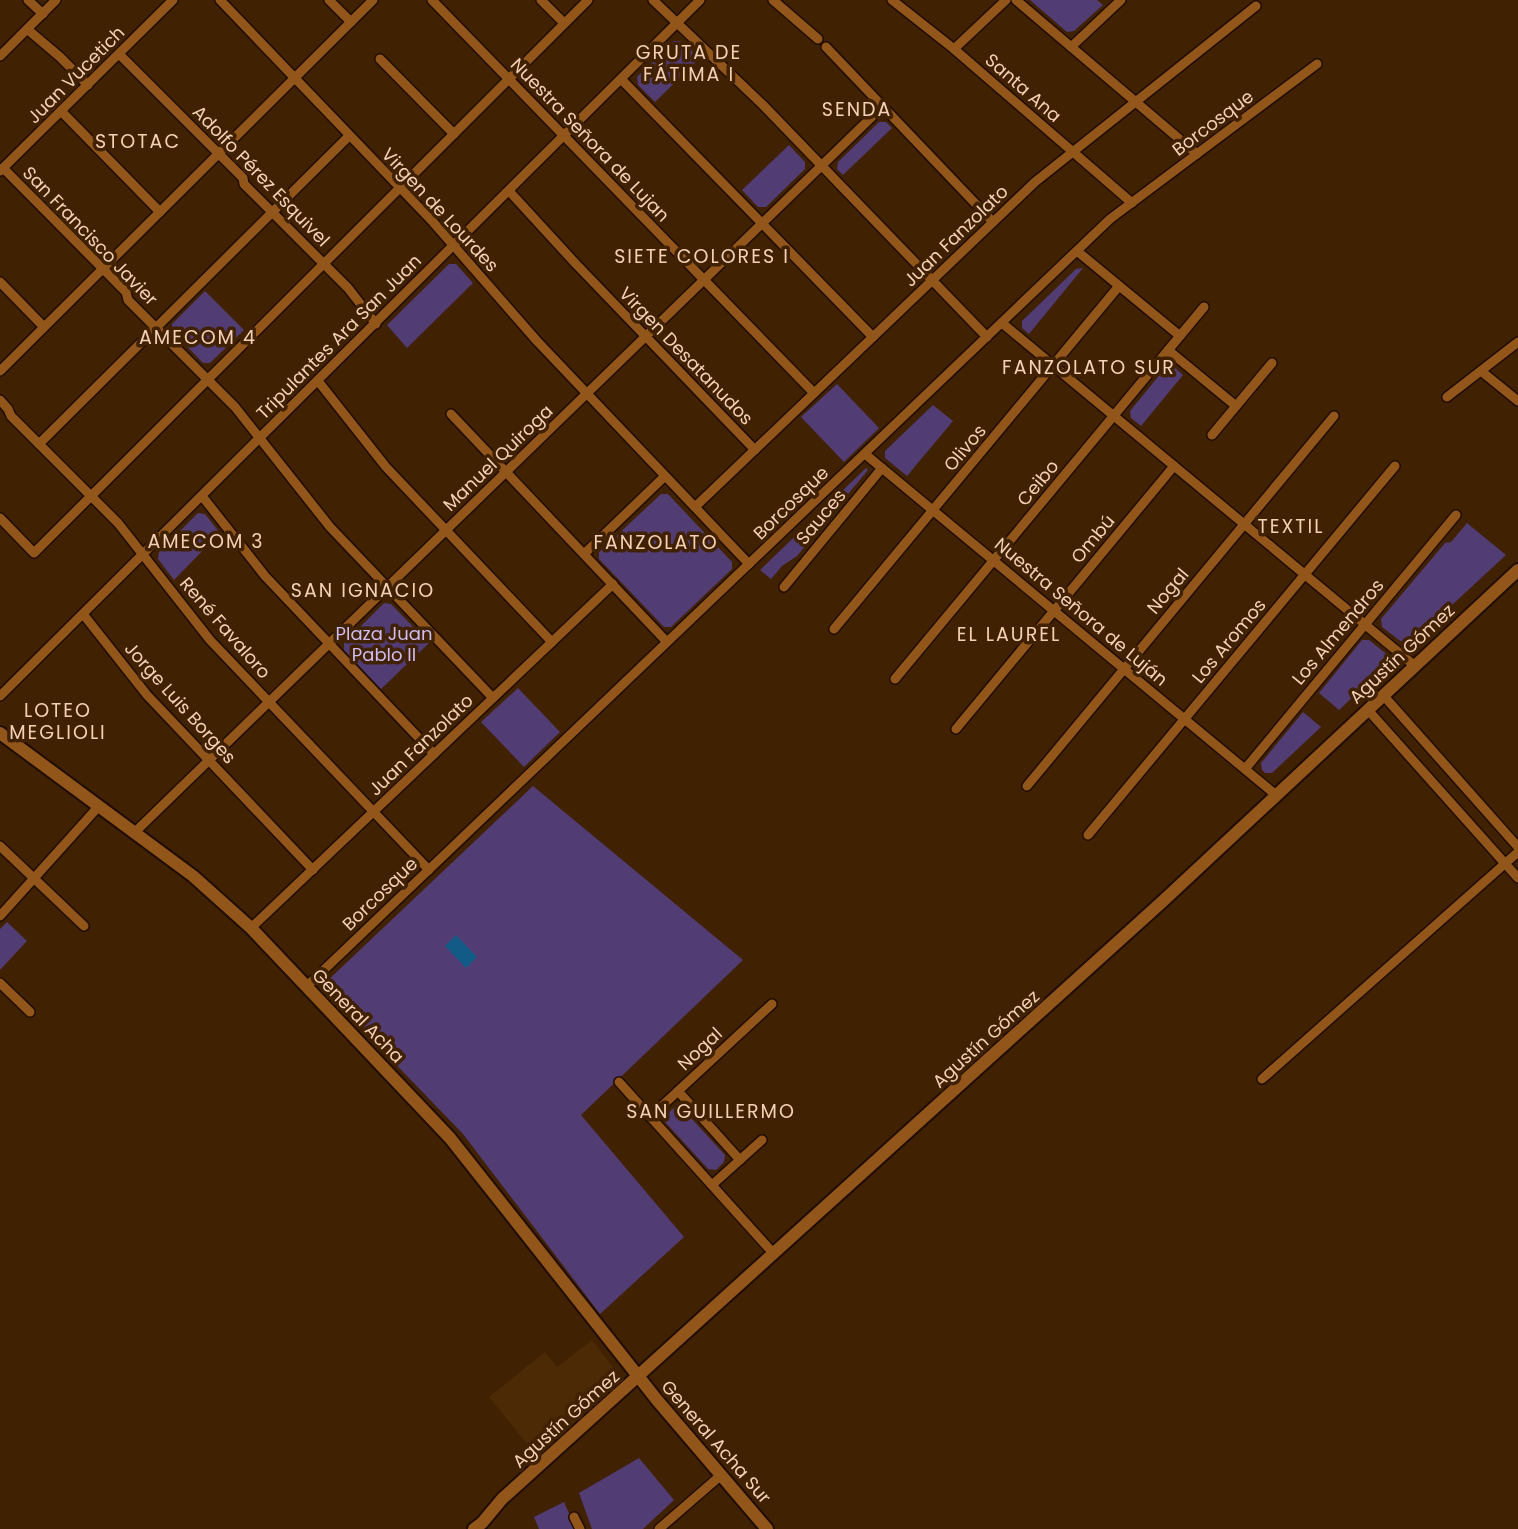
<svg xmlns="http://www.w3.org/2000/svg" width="1518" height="1529" viewBox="0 0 1518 1529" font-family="Poppins,sans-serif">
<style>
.built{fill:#4c2a06}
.green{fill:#523c74}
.water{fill:#125b86}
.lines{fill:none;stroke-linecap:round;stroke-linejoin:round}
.street-casing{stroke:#200d00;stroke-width:12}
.secondary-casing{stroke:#200d00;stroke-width:16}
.street{stroke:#92561b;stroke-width:9}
.secondary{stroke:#92561b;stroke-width:12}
.labels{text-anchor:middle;stroke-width:7;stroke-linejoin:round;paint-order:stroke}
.street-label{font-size:18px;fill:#f4d1b6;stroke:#402102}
.park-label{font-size:18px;fill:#cfbdf2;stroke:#402102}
.neighbourhood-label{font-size:19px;letter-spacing:2px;fill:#f4d1b6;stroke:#402102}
</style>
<rect width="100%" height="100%" fill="#402102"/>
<polygon class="built" points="592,1340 620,1376 620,1383 537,1456 489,1397 545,1352 557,1367"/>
<g class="green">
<polygon points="1030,0 1097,0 1103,5 1074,31 1067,32"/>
<polygon points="674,41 681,41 700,58 655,102 638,85 637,77"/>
<polygon points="879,122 886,122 892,128 843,175 837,169 838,162"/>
<polygon points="789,145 805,162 805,169 766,207 758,207 742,190"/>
<polygon points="449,264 456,264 473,283 407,348 387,325"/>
<polygon points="1083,268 1029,334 1022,328 1022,321 1076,269"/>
<polygon points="205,291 244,330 210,363 203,363 172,331 172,324"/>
<polygon points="1173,366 1183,375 1141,426 1131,418 1130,411 1166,367"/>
<polygon points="837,384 879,428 844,462 801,417"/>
<polygon points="933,405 953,421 907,476 885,458 885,451"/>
<polygon points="866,468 868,470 797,556 782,566 771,579 760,570"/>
<polygon points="661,494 668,494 732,562 732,569 671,627 664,627 599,559 599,552"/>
<polygon points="198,513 205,514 220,533 174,580 158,559 159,552"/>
<polygon points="1467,523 1506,555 1411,643 1403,643 1382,627 1381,619 1445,543 1451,542"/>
<polygon points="384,603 391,604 429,643 381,689 344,650 344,643"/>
<polygon points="1362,640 1369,640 1389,656 1389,663 1339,710 1319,693"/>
<polygon points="518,688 560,732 524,767 481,722"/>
<polygon points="1303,712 1321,727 1272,773 1265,773 1262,770 1261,763"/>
<polygon points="533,786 743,960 581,1115 684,1237 600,1314 463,1134 324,990 325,983"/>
<polygon points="7,922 27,941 0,970 0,929"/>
<polygon points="676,1106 681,1107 725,1155 724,1162 716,1170 708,1169 666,1123 666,1115"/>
<polygon points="639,1458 674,1500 643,1529 592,1529 579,1493"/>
<polygon points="564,1502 576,1529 539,1529 534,1517"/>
</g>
<polygon class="water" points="456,935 477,957 466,968 445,946"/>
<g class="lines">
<defs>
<g id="street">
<polyline points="28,0 43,14"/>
<polyline points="220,0 433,222 537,341 749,564"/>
<polyline points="329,0 351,22"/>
<polyline points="432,0 814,393"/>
<polyline points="541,0 564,23"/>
<polyline points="653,0 763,105 987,337"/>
<polyline points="773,0 818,39"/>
<polyline points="892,0 954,49 1132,203"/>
<polyline points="1016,0 1197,154"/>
<polyline points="27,29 60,57 88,85"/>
<polyline points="826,47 993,222"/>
<polyline points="1071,47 1121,0"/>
<polyline points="954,49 1006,0"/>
<polyline points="119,54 243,178 244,184 348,288 376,324"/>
<polyline points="0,56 56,0"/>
<polyline points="380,59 454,134"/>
<polyline points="621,79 873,337"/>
<polyline points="61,111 160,212"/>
<polyline points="3,168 126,292 128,300 235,407 330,527 493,698"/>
<polyline points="0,171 173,0"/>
<polyline points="509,191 576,264 755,450"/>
<polyline points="1077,251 1180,336"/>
<polyline points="0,282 44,327"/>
<polyline points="1002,323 1415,666"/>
<polyline points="1168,350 1236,406"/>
<polyline points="0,371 373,0"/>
<polyline points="1481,371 1518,401"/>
<polyline points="318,381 386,467 552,642"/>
<polyline points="1447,397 1518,342"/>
<polyline points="0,400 8,409 11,416 118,523 210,640 429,870"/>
<polyline points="451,414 667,642"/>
<polyline points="1212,435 1272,363"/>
<polyline points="39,444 349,136"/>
<polyline points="865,454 1276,795"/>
<polyline points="202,496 265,576 434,754"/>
<polyline points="695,507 1035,182 1256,6"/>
<polyline points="0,518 34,553 588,0"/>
<polyline points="584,554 665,476"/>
<polyline points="784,587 882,468"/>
<polyline points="83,614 147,695 313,870"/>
<polyline points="834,629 1119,286"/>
<polyline points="895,679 1204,307"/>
<polyline points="1383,695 1518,847"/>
<polyline points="0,696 700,0"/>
<polyline points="1368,710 1518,878"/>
<polyline points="956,729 1174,466"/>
<polyline points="1245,769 1456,515"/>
<polyline points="1027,786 1334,416"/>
<polyline points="134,833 883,106"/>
<polyline points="1088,835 1395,466"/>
<polyline points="0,846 84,926"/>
<polyline points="0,916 99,806"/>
<polyline points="251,928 613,584"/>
<polyline points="0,983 30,1012"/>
<polyline points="306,987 1110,219 1317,64"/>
<polyline points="1262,1079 1518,852"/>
<polyline points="619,1082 774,1254"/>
<polyline points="678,1091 740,1160"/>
<polyline points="650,1117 772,1004"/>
<polyline points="712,1185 762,1140"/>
<polyline points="574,1517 580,1529"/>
<polyline points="659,1529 720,1476"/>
</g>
<g id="secondary">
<polyline points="0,733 193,876 251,928 450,1138 657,1400 767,1529"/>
<polyline points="474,1529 482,1523 502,1499 1163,901 1518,570"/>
</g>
</defs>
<use href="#street" class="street-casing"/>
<use href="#secondary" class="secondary-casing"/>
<use href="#street" class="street"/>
<use href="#secondary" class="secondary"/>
</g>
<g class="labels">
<g class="street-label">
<text transform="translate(76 75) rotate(-45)" y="6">Juan Vucetich</text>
<text transform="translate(1023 88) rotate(41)" y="6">Santa Ana</text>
<text transform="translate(1213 123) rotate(-37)" y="6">Borcosque</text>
<text transform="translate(590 140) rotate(46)" y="6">Nuestra Señora de Lujan</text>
<text transform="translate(261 176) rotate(46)" y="6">Adolfo Pérez Esquivel</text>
<text transform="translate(440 210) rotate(47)" y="6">Virgen de Lourdes</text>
<text transform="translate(90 236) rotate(46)" y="6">San Francisco Javier</text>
<text transform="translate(956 236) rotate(-44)" y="6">Juan Fanzolato</text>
<text transform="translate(339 337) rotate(-45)" y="6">Tripulantes Ara San Juan</text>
<text transform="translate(686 356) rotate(46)" y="6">Virgen Desatanudos</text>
<text transform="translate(965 448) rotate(-50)" y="6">Olivos</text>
<text transform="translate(498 458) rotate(-44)" y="6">Manuel Quiroga</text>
<text transform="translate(1038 483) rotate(-50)" y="6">Ceibo</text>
<text transform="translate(791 503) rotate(-44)" y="6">Borcosque</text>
<text transform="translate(821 517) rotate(-50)" y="6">Sauces</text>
<text transform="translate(1093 539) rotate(-50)" y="6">Ombú</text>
<text transform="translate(1168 591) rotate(-50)" y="6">Nogal</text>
<text transform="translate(1081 612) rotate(40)" y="6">Nuestra Señora de Luján</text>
<text transform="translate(225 628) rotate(49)" y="6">René Favaloro</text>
<text transform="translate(1338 632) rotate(-50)" y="6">Los Almendros</text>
<text transform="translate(1229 641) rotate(-50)" y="6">Los Aromos</text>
<text transform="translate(1402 654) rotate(-43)" y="6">Agustín Gómez</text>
<text transform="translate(180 703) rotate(48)" y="6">Jorge Luis Borges</text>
<text transform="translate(421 745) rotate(-44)" y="6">Juan Fanzolato</text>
<text transform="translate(380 894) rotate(-44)" y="6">Borcosque</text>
<text transform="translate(358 1016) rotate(46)" y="6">General Acha</text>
<text transform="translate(986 1039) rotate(-42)" y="6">Agustín Gómez</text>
<text transform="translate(700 1049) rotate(-43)" y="6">Nogal</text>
<text transform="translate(566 1419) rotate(-42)" y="6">Agustín Gómez</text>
<text transform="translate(716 1442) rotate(49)" y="6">General Acha Sur</text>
</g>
<g class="park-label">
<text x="384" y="640">Plaza Juan<tspan x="384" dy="21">Pablo II</tspan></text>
</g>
<g class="neighbourhood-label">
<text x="689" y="59">GRUTA DE<tspan x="689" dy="22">FÁTIMA I</tspan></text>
<text x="857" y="116">SENDA</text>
<text x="138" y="148">STOTAC</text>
<text x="702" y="263">SIETE COLORES I</text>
<text x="198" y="344">AMECOM 4</text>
<text x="1089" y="374">FANZOLATO SUR</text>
<text x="1291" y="533">TEXTIL</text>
<text x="206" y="548">AMECOM 3</text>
<text x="656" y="549">FANZOLATO</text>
<text x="363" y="597">SAN IGNACIO</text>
<text x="1009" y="641">EL LAUREL</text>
<text x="58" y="717">LOTEO<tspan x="58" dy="22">MEGLIOLI</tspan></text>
<text x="711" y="1118">SAN GUILLERMO</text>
</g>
</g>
</svg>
